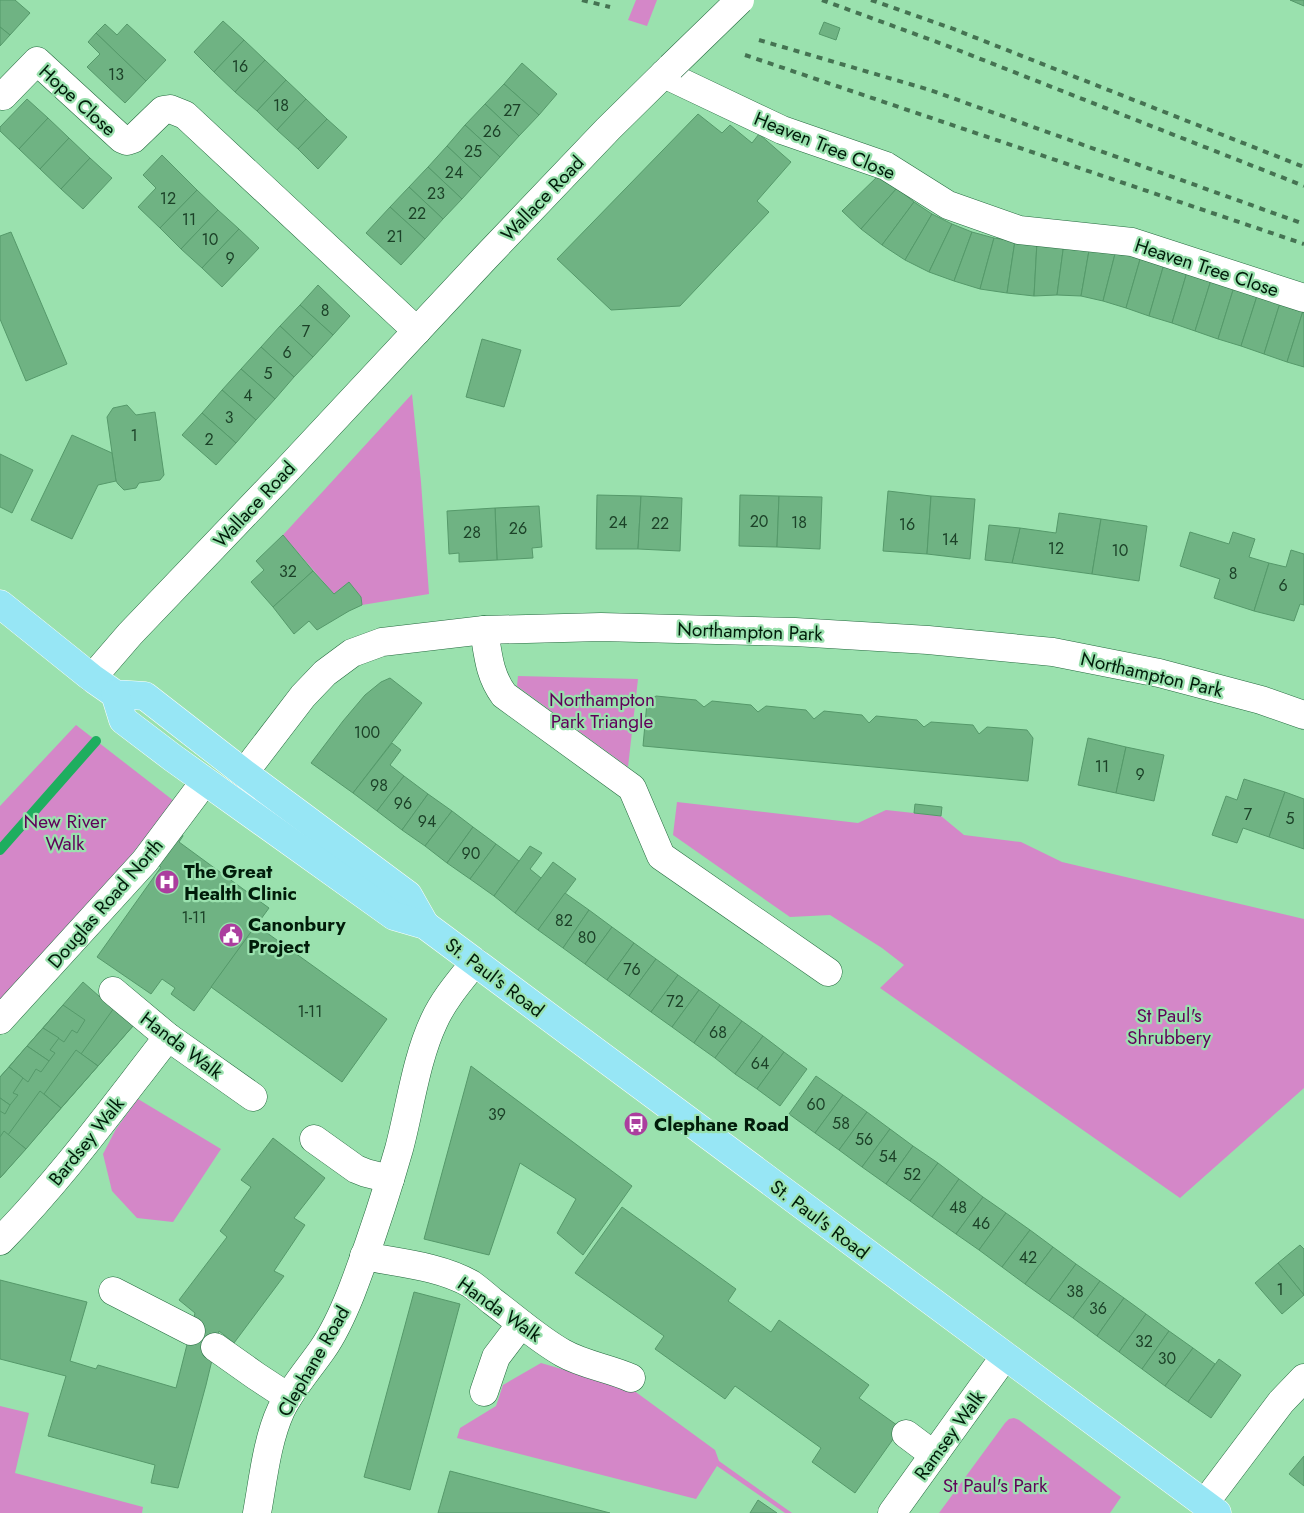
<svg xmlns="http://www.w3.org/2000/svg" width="1304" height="1513" viewBox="0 0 1304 1513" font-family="Jost,sans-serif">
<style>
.green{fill:#d487c8}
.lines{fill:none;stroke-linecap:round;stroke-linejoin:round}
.stream{stroke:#1eae5f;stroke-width:10}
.building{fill:#6fb383;stroke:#55996a}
.minor-casing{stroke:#246a3e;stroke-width:29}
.major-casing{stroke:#fff;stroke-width:29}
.minor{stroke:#fff;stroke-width:28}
.major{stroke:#97e6f5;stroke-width:28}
.rail{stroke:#457352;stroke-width:4;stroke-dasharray:6 6;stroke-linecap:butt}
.minor-bridge-casing{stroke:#246a3e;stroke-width:29;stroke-linecap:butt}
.minor-bridge{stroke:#fff;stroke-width:28}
.labels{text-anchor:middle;stroke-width:4.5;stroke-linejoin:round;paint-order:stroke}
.number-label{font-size:16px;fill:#1c4228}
.street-label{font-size:19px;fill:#011c0a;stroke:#9ae1ae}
.park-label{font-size:19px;fill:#600059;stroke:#9ae1ae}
.poi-label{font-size:19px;font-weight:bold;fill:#011c0a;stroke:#9ae1ae;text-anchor:start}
</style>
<rect width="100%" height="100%" fill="#9ae1ae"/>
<g class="green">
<polygon points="636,0 657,0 647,26 628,20"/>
<polygon points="412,394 421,482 429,594 362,605 361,597 349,582 334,594 283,535"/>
<polygon points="518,676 638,679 628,767 517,686"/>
<path d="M76,725L174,801C118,873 60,941 0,1009V806Z"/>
<polygon points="677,802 858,823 886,810 941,816 964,835 1021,842 1062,862 1304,919 1304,1088 1180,1198 880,988 904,965 882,948 830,915 790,917 673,835"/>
<polygon points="138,1099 221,1149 173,1222 137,1218 112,1191 103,1154 116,1129"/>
<polygon points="541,1363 633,1390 715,1450 719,1461 792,1513 785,1513 717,1466 696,1499 457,1438 460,1428 496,1406 503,1385"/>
<polygon points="0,1406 29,1413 15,1473 143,1507 142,1513 0,1513"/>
<polygon points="1014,1418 1019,1420 1121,1497 1110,1513 939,1513 1005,1423 1009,1419"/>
</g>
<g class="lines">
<polyline class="stream" points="0,850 96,741"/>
</g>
<g class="building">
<polygon points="0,0 15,0 30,13 10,35 0,27"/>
<polygon points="1290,0 1304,0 1304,6"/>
<polygon points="223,21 244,40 214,72 194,52"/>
<polygon points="824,22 840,28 836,40 819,34"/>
<polygon points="105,24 117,35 127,24 166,60 146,81 96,33"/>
<polygon points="0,27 10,35 0,46"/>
<polygon points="96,33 146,81 125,103 87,67 100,54 88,42"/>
<polygon points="244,40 265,60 235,92 214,72"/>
<polygon points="265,60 286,80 257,111 235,92"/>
<polygon points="522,63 557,94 539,115 504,84"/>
<polygon points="286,80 306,99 277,130 257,111"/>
<polygon points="504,84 539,115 519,136 485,104"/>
<polygon points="27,99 48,118 19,149 0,131 0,127"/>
<polygon points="306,99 327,119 298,149 277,130"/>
<polygon points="485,104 519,136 500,157 465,125"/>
<polygon points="698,114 722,133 730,125 752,143 759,134 791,162 757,201 769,212 680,306 611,310 557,259"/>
<polygon points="48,118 69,138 40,169 19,149"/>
<polygon points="327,119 347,137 318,169 298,149"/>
<polygon points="465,125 500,157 481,178 447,146"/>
<polygon points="69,138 90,158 61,189 40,169"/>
<polygon points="447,146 481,178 462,199 428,167"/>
<polygon points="162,155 197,190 160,228 138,207 156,188 143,175"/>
<polygon points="90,158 112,178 83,209 61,189"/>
<polygon points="428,167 462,199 443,219 409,187"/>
<polygon points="881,173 897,188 861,229 842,211"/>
<polygon points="409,187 443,219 425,239 390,207"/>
<polygon points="897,188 914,202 882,245 861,229"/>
<polygon points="197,190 218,210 181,249 160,228"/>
<polygon points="914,202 932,214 905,260 882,245"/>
<polygon points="390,207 425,239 401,265 366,233"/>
<polygon points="218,210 239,229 202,268 181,249"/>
<polygon points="932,214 952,224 929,272 905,260"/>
<polygon points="952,224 972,232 954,281 929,272"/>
<polygon points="239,229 259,248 222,287 202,268"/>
<polygon points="11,232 67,364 26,381 0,319 0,236"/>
<polygon points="972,232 994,238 980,289 954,281"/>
<polygon points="994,238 1015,241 1007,293 980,289"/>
<polygon points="1015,241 1037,242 1034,296 1007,293"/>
<polygon points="1037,242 1064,243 1057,295 1034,296"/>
<polygon points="1064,243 1090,245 1081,296 1057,295"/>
<polygon points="1090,245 1116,250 1103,301 1081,296"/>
<polygon points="1116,250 1141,256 1126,308 1103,301"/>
<polygon points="1141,256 1164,264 1149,316 1126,308"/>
<polygon points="1164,264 1187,272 1172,323 1149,316"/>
<polygon points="1187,272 1211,280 1195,331 1172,323"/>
<polygon points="1211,280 1234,287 1218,339 1195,331"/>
<polygon points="318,285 350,316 333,335 300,305"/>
<polygon points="1234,287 1257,296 1241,346 1218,339"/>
<polygon points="1257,296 1280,303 1264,354 1241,346"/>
<polygon points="1280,303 1303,311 1287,362 1264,354"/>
<polygon points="300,305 333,335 313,357 280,326"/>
<polygon points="1303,311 1304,311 1304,367 1287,362"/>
<polygon points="280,326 313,357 294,377 261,347"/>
<polygon points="482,339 521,350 504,407 466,397"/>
<polygon points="261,347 294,377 275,399 241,369"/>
<polygon points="241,369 275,399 256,420 222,390"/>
<polygon points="222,390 256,420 236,443 202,413"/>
<polygon points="127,405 136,415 155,412 164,475 160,480 139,483 136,488 124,490 118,484 116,481 107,417 113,408"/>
<polygon points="202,413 236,443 216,465 182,435"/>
<polygon points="72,435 112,453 116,481 98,485 72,539 31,520"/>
<polygon points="0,454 33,470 12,513 0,507"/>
<polygon points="888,491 931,496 927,554 883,551"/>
<polygon points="597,495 641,496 638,549 596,549"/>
<polygon points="740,495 779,496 777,547 739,546"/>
<polygon points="641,496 682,498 680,551 638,549"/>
<polygon points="779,496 822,497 820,549 777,547"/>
<polygon points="931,496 975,499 970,559 927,554"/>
<polygon points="539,506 542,547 532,548 533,558 497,560 495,508"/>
<polygon points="495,508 497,560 459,562 459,553 449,554 447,511"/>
<polygon points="1059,513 1101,519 1092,574 1012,563 1020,528 1056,533"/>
<polygon points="1101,519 1147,526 1139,581 1092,574"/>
<polygon points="989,525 1020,528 1012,563 985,560"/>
<polygon points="1190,532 1229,544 1233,532 1255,539 1249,557 1269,563 1254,611 1214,598 1220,579 1180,566"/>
<polygon points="283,535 313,571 273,607 251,582 264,570 256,561"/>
<polygon points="1291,550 1304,554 1304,605 1300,604 1294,621 1254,611 1269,563 1286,567"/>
<polygon points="313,571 334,594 349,582 361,597 362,605 349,611 317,630 309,621 294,634 273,607"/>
<polygon points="390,678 422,703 353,793 311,763 343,721 365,695 381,682"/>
<polygon points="656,696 696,700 704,707 712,701 751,705 758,712 766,706 806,710 814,719 824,711 862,715 869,723 876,716 917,720 924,727 931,722 973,725 979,734 987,727 1027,730 1033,738 1028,781 643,746 647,702"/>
<polygon points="1088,738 1126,747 1116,793 1078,785"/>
<polygon points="392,743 401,750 390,765 404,776 377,811 353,793"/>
<polygon points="1126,747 1164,755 1154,801 1116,793"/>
<polygon points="404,776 428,794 402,830 377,811"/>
<polygon points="1244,779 1285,792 1269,837 1243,828 1237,843 1212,835 1226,796 1237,800"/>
<polygon points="1285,792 1304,799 1304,849 1269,837"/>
<polygon points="428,794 452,811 425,846 402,830"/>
<polygon points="915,804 942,807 941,816 914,813"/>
<polygon points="452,811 473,827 447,863 425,846"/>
<polygon points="473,827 496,844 470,879 447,863"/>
<polygon points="182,834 183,836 179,842 269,908 194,1011 171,994 175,988 162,979 151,994 97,957 161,867 156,864"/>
<polygon points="496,844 519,861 494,896 470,879"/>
<polygon points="530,846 542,853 530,869 541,878 515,913 494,896"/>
<polygon points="553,862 576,879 538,930 515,913"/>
<polygon points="565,893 589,910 563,948 538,930"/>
<polygon points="589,910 612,927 585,964 563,948"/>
<polygon points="256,925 387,1019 342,1082 211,987"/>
<polygon points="612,927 634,943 607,980 585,964"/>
<polygon points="634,943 656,959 629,996 607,980"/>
<polygon points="656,959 678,975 651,1012 629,996"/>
<polygon points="678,975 699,990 672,1027 651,1012"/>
<polygon points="83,982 133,1026 0,1178 0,1077"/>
<polygon points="699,990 720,1005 694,1043 672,1027"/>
<polygon points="63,1005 85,1020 77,1033 72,1030 64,1042 43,1028"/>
<polygon points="720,1005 742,1021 715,1058 694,1043"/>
<polygon points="114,1008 133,1026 98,1066 81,1054"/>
<polygon points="742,1021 763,1036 735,1074 715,1058"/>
<polygon points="43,1028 59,1038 50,1050 55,1053 49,1061 27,1046"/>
<polygon points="763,1036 784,1052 757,1089 735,1074"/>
<polygon points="27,1046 49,1061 41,1072 36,1069 28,1082 9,1067"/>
<polygon points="76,1050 98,1066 61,1108 44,1094"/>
<polygon points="784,1052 807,1069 780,1106 757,1089"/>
<polygon points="471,1066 632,1186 583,1255 557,1233 576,1199 520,1163 489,1255 424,1239"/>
<polygon points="9,1067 23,1078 13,1093 18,1095 10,1105 0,1098 0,1077"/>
<polygon points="816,1076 843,1095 815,1133 789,1114"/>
<polygon points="40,1091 61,1108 26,1149 8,1135"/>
<polygon points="843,1095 867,1112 839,1150 815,1133"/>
<polygon points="0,1098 10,1105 5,1114 0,1111"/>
<polygon points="867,1112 890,1129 862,1167 839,1150"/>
<polygon points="890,1129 913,1146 886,1184 862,1167"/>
<polygon points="4,1131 26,1149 0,1178 0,1137"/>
<polygon points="273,1138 325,1178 294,1218 305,1225 274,1271 284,1276 234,1343 219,1331 206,1385 178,1488 151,1483 155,1465 48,1436 66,1376 0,1359 0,1280 87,1302 70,1361 96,1369 98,1365 176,1388 195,1313 179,1300 227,1237 220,1231 251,1187 241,1180"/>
<polygon points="913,1146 938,1163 910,1201 886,1184"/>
<polygon points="938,1163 959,1179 932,1217 910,1201"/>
<polygon points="959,1179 983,1197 956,1234 932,1217"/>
<polygon points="983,1197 1006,1213 979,1250 956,1234"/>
<polygon points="622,1207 736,1289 728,1301 771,1332 779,1320 869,1385 859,1398 901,1428 855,1493 812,1462 821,1448 735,1386 725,1399 655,1349 664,1336 575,1273"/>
<polygon points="1006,1213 1030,1230 1002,1267 979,1250"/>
<polygon points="1030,1230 1053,1247 1025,1284 1002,1267"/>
<polygon points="1300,1245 1304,1249 1304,1295 1278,1263"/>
<polygon points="1053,1247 1076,1264 1049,1301 1025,1284"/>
<polygon points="1278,1263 1304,1295 1282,1314 1255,1283"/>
<polygon points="1076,1264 1100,1281 1073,1318 1049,1301"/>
<polygon points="1100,1281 1124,1298 1097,1336 1073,1318"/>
<polygon points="414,1292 460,1304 410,1490 364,1477"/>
<polygon points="1124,1298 1146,1314 1119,1352 1097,1336"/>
<polygon points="1146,1314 1169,1331 1142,1369 1119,1352"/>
<polygon points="1169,1331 1193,1348 1165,1386 1142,1369"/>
<polygon points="1193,1348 1215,1364 1188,1402 1165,1386"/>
<polygon points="1219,1359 1241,1375 1211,1418 1188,1402"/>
<polygon points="1304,1456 1304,1486 1289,1474"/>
<polygon points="450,1471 610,1513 438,1513"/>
<polygon points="758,1500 777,1513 750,1513"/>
</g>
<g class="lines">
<defs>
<g id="minor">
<polyline points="664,74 782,130 886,166 948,205 1019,230 1132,242 1304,298"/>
<polyline points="3,96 37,61 122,139 127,141 133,139 163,110 170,109 185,115 417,331"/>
<path d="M484,630C488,654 489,675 504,695L632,788L661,856L828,972"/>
<polyline points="92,678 130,634 285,472 484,259 608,129 671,67"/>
<polyline points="244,773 303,696 325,673 352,653 382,642 484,630 601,627 795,632 928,640 1053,652 1159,673 1261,700 1304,715"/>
<polyline points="113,991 168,1037 253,1097"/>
<polyline points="0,1020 145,861 205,781"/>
<polyline points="314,1139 356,1169 366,1173 390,1179"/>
<path d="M0,1241C62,1178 114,1106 168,1037"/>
<path d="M364,1256C399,1263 439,1266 471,1284C478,1289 485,1295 492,1301C515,1318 538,1339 563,1353C584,1365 609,1368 631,1378"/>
<polyline points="113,1291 191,1331"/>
<polyline points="215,1347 256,1376 288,1397"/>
<polyline points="484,1392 496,1357 521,1324"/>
<polyline points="906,1434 934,1455"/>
<polyline points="1204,1504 1281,1402 1304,1378"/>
<path d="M257,1513C263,1480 267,1440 281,1410C292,1388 308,1370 322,1350C334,1333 343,1313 351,1293C369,1246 385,1198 399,1149C410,1108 416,1059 434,1021C444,999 460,981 475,962"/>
<polyline points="892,1513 1005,1356"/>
</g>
<g id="major">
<polyline points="0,604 92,678 115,694 145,696 244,773 408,895 425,925"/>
<polyline points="115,694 123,720 173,758 394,916 425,925 1217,1513"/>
</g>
</defs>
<use href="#minor" class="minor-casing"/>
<use href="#major" class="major-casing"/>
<use href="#minor" class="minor"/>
<use href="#major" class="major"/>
<g class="rail">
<polyline points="582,0 610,7"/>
<polyline points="822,0 945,45 1304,186"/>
<polyline points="871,0 951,28 1304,167"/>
<polyline points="759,40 930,90 1304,224"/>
<polyline points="745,55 1304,244"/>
</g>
<defs>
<polyline id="minor-bridge" points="671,67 740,0"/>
</defs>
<use href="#minor-bridge" class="minor-bridge-casing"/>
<use href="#minor-bridge" class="minor-bridge"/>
</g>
<defs>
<symbol id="hospital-disc" viewBox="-11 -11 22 22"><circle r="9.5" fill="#ab3e9e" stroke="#9ae1ae"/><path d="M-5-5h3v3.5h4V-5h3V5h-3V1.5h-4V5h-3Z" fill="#fff"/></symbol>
<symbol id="civic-disc" viewBox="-11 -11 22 22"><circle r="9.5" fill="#ab3e9e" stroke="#9ae1ae"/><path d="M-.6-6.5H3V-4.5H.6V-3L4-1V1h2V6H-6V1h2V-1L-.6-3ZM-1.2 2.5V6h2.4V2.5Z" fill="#fff"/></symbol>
<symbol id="bus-disc" viewBox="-11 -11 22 22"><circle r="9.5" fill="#ab3e9e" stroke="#9ae1ae"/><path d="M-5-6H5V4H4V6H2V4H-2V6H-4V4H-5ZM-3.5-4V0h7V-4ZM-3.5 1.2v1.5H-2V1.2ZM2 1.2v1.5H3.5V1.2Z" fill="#fff"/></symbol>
</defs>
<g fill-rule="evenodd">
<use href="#hospital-disc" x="153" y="868" width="28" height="28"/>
<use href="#civic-disc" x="217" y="921" width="28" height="28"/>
<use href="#bus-disc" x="622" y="1110" width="28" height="28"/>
</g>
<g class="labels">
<g class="number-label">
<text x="240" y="72">16</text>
<text x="116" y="80">13</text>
<text x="281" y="111">18</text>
<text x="512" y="116">27</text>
<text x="492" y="137">26</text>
<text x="473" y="157">25</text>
<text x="454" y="178">24</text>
<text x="436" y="199">23</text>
<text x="168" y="204">12</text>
<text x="417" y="219">22</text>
<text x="189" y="225">11</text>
<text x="395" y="242">21</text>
<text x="210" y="245">10</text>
<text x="230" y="264">9</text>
<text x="325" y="316">8</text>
<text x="306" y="337">7</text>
<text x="287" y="358">6</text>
<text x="268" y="379">5</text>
<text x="248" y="401">4</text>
<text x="229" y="423">3</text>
<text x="134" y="441">1</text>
<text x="209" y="445">2</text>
<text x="759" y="527">20</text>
<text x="618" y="528">24</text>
<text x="799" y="528">18</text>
<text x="660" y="529">22</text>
<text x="907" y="530">16</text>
<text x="518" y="534">26</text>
<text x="472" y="538">28</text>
<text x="950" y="545">14</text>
<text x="1056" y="554">12</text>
<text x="1120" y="556">10</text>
<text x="288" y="577">32</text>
<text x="1233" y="579">8</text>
<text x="1283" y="591">6</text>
<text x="367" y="738">100</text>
<text x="1102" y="772">11</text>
<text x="1140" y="780">9</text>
<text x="379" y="791">98</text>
<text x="403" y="809">96</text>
<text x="1248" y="820">7</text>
<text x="1290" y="824">5</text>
<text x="427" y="827">94</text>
<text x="471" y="859">90</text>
<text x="194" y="923">1-11</text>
<text x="564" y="926">82</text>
<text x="587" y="943">80</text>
<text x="632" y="975">76</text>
<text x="675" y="1007">72</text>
<text x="310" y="1017">1-11</text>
<text x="718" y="1038">68</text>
<text x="760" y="1069">64</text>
<text x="816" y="1110">60</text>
<text x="497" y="1120">39</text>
<text x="841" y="1129">58</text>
<text x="864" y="1145">56</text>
<text x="888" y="1162">54</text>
<text x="912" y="1180">52</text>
<text x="958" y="1213">48</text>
<text x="981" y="1229">46</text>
<text x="1028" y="1263">42</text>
<text x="1280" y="1295">1</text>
<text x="1075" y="1297">38</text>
<text x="1098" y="1314">36</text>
<text x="1144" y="1347">32</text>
<text x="1167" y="1364">30</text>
</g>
<g class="street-label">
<text transform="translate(78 100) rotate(42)" y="7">Hope Close</text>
<text transform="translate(825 145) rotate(22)" y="7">Heaven Tree Close</text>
<text transform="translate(542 198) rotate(-46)" y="7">Wallace Road</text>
<text transform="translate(1207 267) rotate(18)" y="7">Heaven Tree Close</text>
<text transform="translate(254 504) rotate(-47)" y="7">Wallace Road</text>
<text transform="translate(750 631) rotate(2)" y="7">Northampton Park</text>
<text transform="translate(1152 674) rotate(13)" y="7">Northampton Park</text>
<text transform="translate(105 903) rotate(-49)" y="7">Douglas Road North</text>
<text transform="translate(495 977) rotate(37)" y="7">St. Paul's Road</text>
<text transform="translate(182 1045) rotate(37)" y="7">Handa Walk</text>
<text transform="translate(86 1141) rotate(-51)" y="7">Bardsey Walk</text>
<text transform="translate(820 1219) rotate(37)" y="7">St. Paul's Road</text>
<text transform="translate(500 1309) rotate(35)" y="7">Handa Walk</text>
<text transform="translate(313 1361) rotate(-60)" y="7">Clephane Road</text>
<text transform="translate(949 1435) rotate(-54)" y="7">Ramsey Walk</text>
</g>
<g class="park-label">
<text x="602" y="706">Northampton<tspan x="602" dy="22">Park Triangle</tspan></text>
<text x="65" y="828">New River<tspan x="65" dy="22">Walk</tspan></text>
<text x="1169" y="1022">St Paul's<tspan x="1169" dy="22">Shrubbery</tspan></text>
<text x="995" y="1492">St Paul's Park</text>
</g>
<g class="poi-label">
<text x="184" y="878">The Great<tspan x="184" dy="22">Health Clinic</tspan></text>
<text x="248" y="931">Canonbury<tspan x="248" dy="22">Project</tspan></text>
<text x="654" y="1131">Clephane Road</text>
</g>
</g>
</svg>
